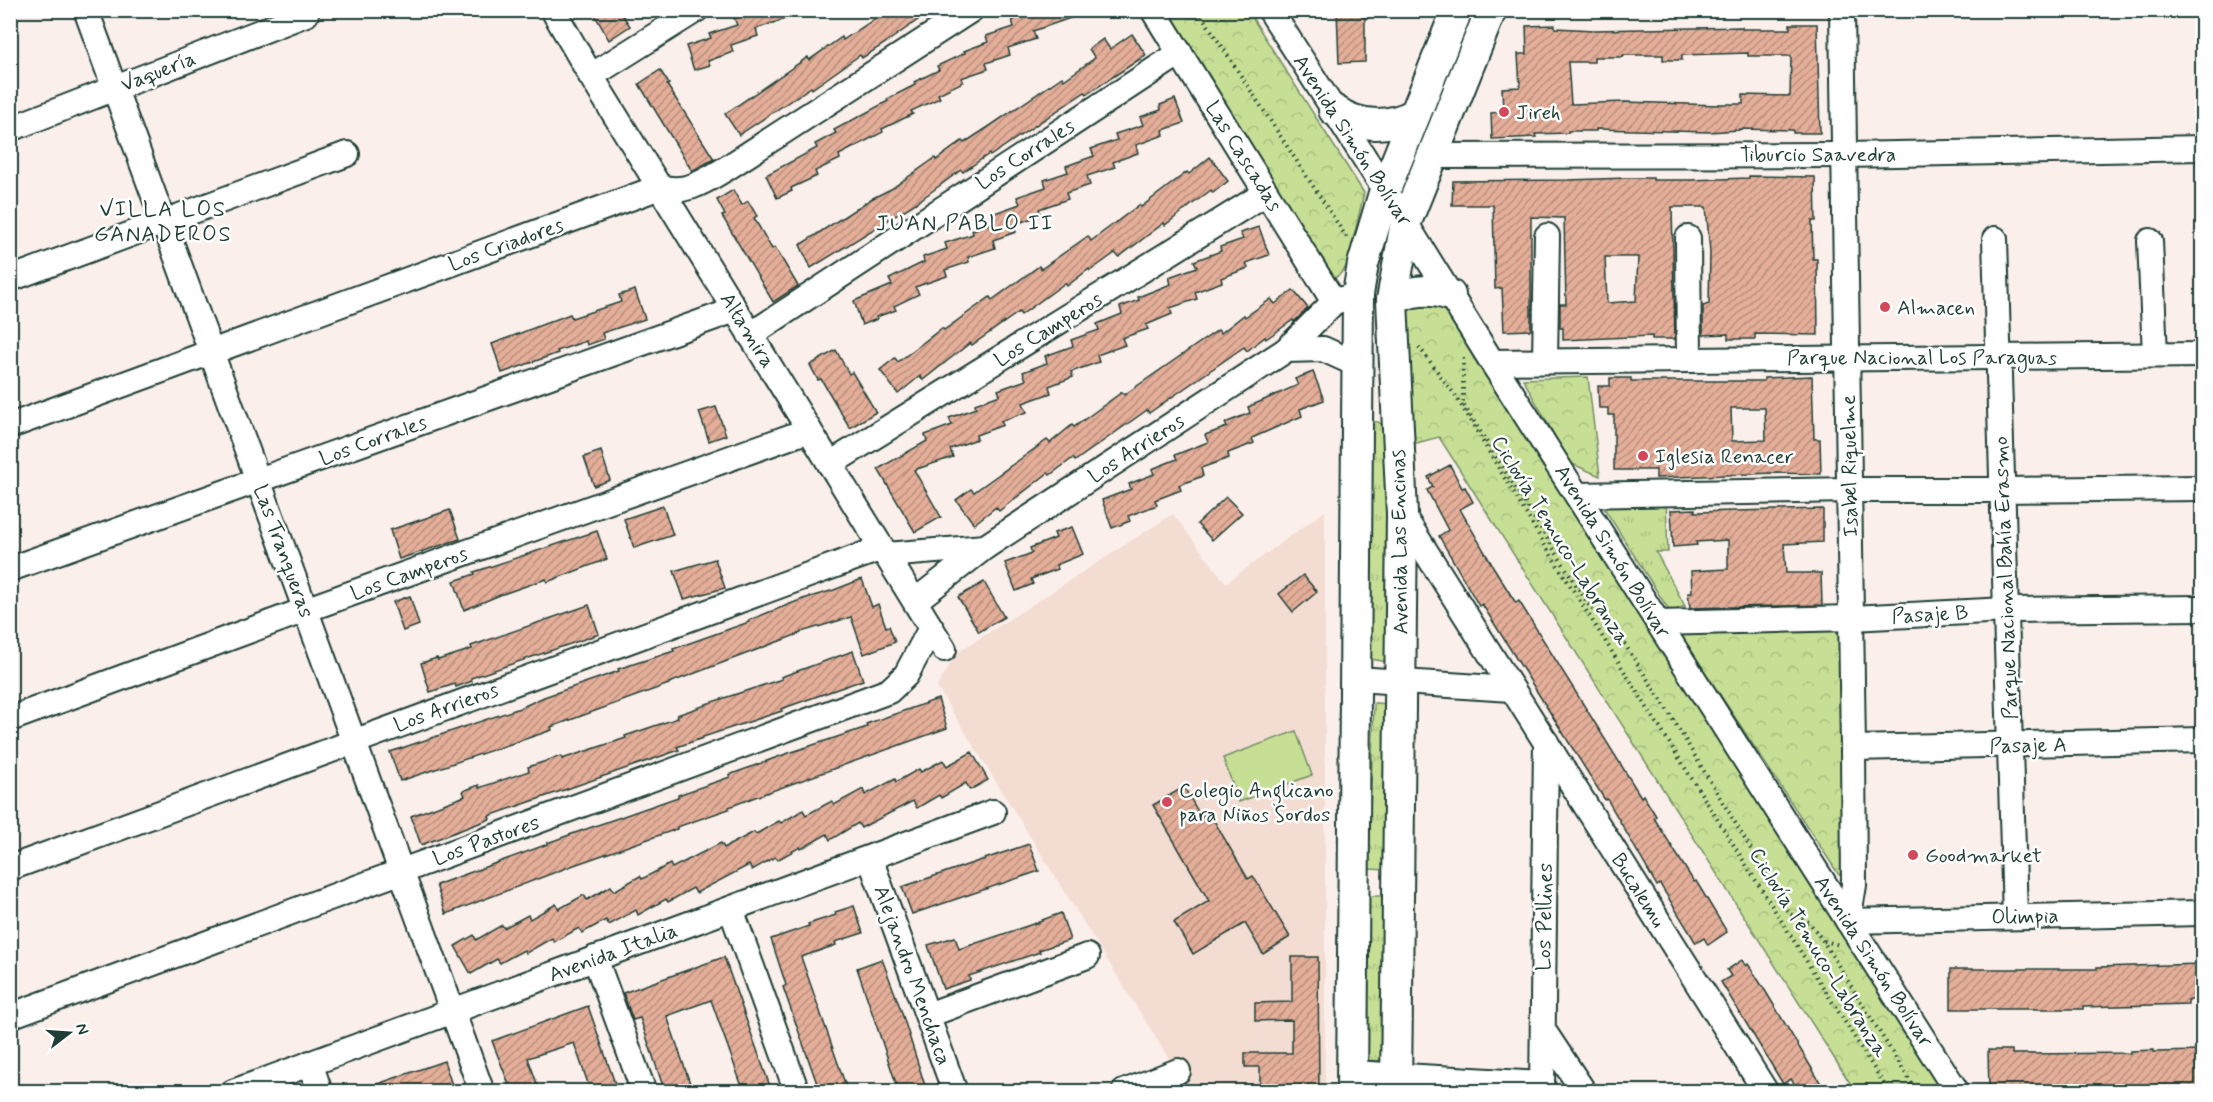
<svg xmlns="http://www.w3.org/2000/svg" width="2213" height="1102" viewBox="0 0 2213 1102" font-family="Mynerve,sans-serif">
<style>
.built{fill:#f3dcd2}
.grass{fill:url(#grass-tufts);stroke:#728e64;stroke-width:1.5}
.park{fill:url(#park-crowns);stroke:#728e64;stroke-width:1.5}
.pitch{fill:#c6df95;stroke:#728e64;stroke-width:1.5}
.building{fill:url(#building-hatch);stroke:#1f3d34;stroke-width:1.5;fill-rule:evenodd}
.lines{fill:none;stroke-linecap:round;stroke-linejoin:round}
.minor-casing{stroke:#1f3d34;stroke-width:28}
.major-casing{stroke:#1f3d34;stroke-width:34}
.path{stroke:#1f3d34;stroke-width:4;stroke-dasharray:1.5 4.5;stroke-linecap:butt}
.minor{stroke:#fff;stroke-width:24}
.major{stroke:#fff;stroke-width:30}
.poi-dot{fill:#d1495b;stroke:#fff;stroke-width:2}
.labels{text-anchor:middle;stroke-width:5;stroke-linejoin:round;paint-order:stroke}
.street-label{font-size:21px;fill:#1f3d34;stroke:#fff}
.poi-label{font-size:21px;fill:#1f3d34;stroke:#fff;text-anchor:start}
.neighbourhood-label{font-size:22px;letter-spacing:1.5px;fill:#1f3d34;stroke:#fff}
</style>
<defs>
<pattern id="grass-tufts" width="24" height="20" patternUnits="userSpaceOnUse" patternTransform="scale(1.5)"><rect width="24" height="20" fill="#c6df95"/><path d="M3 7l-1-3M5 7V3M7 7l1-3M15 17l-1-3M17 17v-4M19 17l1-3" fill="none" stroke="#aac081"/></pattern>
<pattern id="park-crowns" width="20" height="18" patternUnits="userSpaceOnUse" patternTransform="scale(1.5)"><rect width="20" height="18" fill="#c6df95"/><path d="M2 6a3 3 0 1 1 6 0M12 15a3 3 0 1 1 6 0" fill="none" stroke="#aac081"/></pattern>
<pattern id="building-hatch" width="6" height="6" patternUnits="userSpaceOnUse" patternTransform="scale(1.5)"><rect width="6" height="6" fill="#e4ae99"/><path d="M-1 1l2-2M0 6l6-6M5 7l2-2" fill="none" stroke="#b88f7e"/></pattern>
</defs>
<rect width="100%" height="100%" fill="#faefeb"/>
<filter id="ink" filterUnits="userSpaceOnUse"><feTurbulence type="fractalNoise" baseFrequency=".0167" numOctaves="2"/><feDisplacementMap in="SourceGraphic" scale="12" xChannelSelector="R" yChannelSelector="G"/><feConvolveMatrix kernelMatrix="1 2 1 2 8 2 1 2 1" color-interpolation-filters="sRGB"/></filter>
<g filter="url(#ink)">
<polygon class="built" points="1325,511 1325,1091 1189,1091 937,687 957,653 1173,514 1226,583"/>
<g class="grass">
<polygon points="1364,421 1378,422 1385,426 1389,662 1364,658"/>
<polygon points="1607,499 1666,500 1668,552 1656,552 1685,606 1670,612 1604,508"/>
<polygon points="1374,703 1394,704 1388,870 1368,869"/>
<rect x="1367" y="896" width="22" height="165"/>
</g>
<g class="park">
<path d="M1161,11H1248L1364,193L1352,245C1356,258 1342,275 1331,280Z"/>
<polygon points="1440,299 1542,455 1941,1091 1855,1091 1439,437 1409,445 1406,304"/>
<polygon points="1588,377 1600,476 1570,463 1523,379"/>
<polygon points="1833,628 1844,640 1846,872 1839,875 1682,637 1683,630"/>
</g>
<polygon class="pitch" points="1296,731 1312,775 1239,802 1223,758"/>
<g class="building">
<polygon points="592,10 619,10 630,26 609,40"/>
<polygon points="755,10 801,10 802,13 756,29 758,36 731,45 733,52 708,61 710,65 694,70 686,46 711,38 709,34 737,25 734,18"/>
<polygon points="888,10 932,10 884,44 862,58 860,55 812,89 811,87 739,135 725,114 808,57 809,60 842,37 843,40"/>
<polygon points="1040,10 1085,10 1085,13 1033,31 1036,39 1008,48 1010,55 986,63 988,69 961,78 963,82 938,94 940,98 911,111 913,114 882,129 883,132 839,155 840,159 815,171 817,176 791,188 792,191 777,198 766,175 817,148 815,144 836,133 834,130 888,101 887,99 915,85 914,82 939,70 937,66 965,53 964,51 988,42 986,36 1014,27 1012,20"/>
<polygon points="1337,10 1365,10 1365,62 1339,63"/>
<path d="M1790,24H1817L1820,133H1793V130L1739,129V130L1709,132L1596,129V131H1568V133L1535,134L1536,137L1492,139L1491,113L1503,112L1502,88L1520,87L1518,54H1527L1526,26L1555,25V28L1594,30L1742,27V29H1790ZM1748,53V56H1791L1790,96L1743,95V104H1719V105L1625,102L1571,104L1568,62H1594V57H1623V55H1663V60H1682V55Z"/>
<polygon points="1132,34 1146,55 1087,94 1085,92 990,156 989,154 963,172 961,170 916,203 811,268 800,245 871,199 891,189 935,158 936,160 962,141 964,143 990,126 1062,77 1064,80 1095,58 1089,49 1103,39 1110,49"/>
<polygon points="660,70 669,84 667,85 714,159 692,171 639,84"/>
<polygon points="1175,99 1184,123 1163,130 1164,135 1136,145 1138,153 1113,162 1115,167 1087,176 1090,185 1066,193 1068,199 1039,209 1041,215 1013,225 1016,232 993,240 995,248 968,257 969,262 945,270 947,276 915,287 919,294 894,306 896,310 876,317 877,319 862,325 854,301 892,285 889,279 924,262 923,257 947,249 945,243 973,234 972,230 995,222 992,214 1020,204 1017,197 1046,187 1044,180 1068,172 1066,166 1094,156 1091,149 1117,140 1115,134 1143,125 1140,117 1161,110 1160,105"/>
<polygon points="1210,157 1228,181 1213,193 1211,190 1165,225 1164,223 1119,257 1115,253 1090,271 1089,269 1067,286 1065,283 1021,315 1019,312 972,345 970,343 923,380 920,376 898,394 880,370 895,358 898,362 942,328 944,330 990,297 992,300 1039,266 1041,269 1088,236 1091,241 1139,205 1141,207 1187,172 1189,174"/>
<path d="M1749,176L1815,177L1816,221H1812L1813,259H1817L1818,335L1755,334V339H1728V334L1703,335V306L1709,304L1710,252L1706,207H1672L1675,339H1652V336L1563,340V328H1560V304H1566L1564,218L1531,217V330L1504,331L1502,288L1495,289L1493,205H1452L1453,181L1568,180L1628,178H1653V180H1690L1749,178ZM1605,257H1638L1636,301L1607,303Z"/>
<polygon points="733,190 742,205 748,201 757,216 754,218 772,249 775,247 798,286 773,302 722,216 725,215 717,200"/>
<polygon points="1259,227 1269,255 1246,263 1248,268 1221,278 1222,282 1195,292 1197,299 1170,308 1172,314 1146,325 1148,329 1122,338 1125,345 1097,355 1099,362 1071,372 1073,377 1049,386 1051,393 1023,403 1027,412 1001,421 1003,425 976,435 977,439 950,449 953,457 914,470 941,517 915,532 878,469 927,441 925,435 952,425 949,418 976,408 975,404 1000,395 998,390 1026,380 1023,372 1047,363 1045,356 1073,346 1071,340 1099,330 1097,324 1122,314 1120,307 1139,300 1138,297 1171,284 1169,277 1197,267 1194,261 1221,251 1220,247 1243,239 1240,233"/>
<polygon points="635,290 645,319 602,333 604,339 587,345 586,341 557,351 558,353 502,373 492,344 570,314 572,318 621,302 619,295"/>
<polygon points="1293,290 1308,308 1294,322 1293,320 1266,339 1265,337 1247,351 1244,347 1149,413 1147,410 1075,461 1073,458 1050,475 1048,473 999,511 996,507 974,524 956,500 971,489 974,492 1047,440 1050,443 1072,425 1074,427 1122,392 1124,395 1218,330 1221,333 1244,315 1245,317 1271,299 1275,304"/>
<polygon points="836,350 849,374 852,372 876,412 850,428 821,379 818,380 810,365"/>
<polygon points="1313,372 1324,400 1300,409 1302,416 1252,438 1254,443 1228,453 1229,458 1201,468 1203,476 1179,485 1181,490 1155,500 1157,505 1128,516 1130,521 1112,528 1102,500 1131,489 1129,484 1154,474 1152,469 1177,459 1175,455 1208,442 1205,435 1227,427 1225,423 1250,413 1248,407 1298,385 1295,379"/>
<path d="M1812,376L1814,439H1820L1821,474L1773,473L1656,478V470H1614V415H1608V408H1599L1598,386H1610V378H1631V381H1764V378ZM1731,408H1765L1766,440L1732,441Z"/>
<polygon points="716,407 726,435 709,441 699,412"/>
<polygon points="601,451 610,480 594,486 584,457"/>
<polygon points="1450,465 1462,488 1465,487 1473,502 1460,509 1494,568 1512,597 1516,603 1519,601 1641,797 1643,795 1656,816 1654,818 1694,882 1696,881 1727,932 1708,945 1704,938 1696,943 1660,884 1657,886 1607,799 1605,800 1482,604 1479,606 1439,536 1448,530 1427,490 1433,487 1428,477"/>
<polygon points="1226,497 1242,513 1212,540 1197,524"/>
<polygon points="663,506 673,535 634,548 624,519"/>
<polygon points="1695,509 1695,512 1823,509 1823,542 1784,544 1786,573 1821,573 1822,605 1690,608 1688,593 1692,593 1691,571 1728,569 1728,540 1696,542 1697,545 1673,547 1671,510"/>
<polygon points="450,510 460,539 399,559 390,530"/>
<polygon points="1072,527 1083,554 1056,565 1058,569 1031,579 1033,584 1016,591 1005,563 1032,553 1030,548 1056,538 1054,533"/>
<polygon points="597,531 607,559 547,582 546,579 500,595 464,610 454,581 475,574 474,572"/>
<polygon points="715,559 725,588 684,599 674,571"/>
<polygon points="1303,575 1317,592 1293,612 1279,594"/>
<polygon points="862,579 872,607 878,604 886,627 889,626 895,642 864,654 851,617 801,632 801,633 669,683 669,684 551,727 552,730 400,781 390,752 520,708 544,697 619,671 618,669 674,651 673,649 749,622 749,620 803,599 834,590"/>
<polygon points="984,582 1004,617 979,632 958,597"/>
<polygon points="410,596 419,625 403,631 393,602"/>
<polygon points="589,605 599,634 471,678 472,681 456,687 455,684 430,692 421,663 437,658 438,660 472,649 471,646"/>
<polygon points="853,651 863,680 781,709 782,711 703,737 703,738 677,747 679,750 489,816 490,819 421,845 411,816 465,796 463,791 479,785 479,788 529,771 528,767 561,756 562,759 626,738 625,736 678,718 677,715 706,705 706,704 782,679 781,677"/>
<polygon points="938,699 947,728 755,797 729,807 729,809 677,827 677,829 574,865 446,914 436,885 548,844 547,843 572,834 678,797 678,795 730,777 729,775 783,755 867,727 866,724"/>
<polygon points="972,752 988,780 970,790 966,783 941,798 939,795 917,808 913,801 861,828 858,823 830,840 827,834 801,849 800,847 777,860 775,857 752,870 749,865 696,893 693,888 668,902 666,899 638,915 636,910 609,925 606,920 582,933 579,928 554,942 552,938 526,953 524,950 500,963 497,959 471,974 455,946 474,935 476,940 502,925 504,928 528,915 530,919 556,904 559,909 584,895 587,900 611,886 614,891 640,876 642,879 670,864 672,868 721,843 724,848 754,832 756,834 779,821 781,823 803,810 806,815 832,801 834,805 863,789 865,795 895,779 896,782 919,769 921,772 943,760 947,766"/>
<polygon points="1184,787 1201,817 1209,812 1248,879 1253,876 1290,937 1263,954 1245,923 1193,954 1174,922 1209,901 1153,805"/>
<polygon points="1029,844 1039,871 912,914 902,887"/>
<polygon points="854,906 863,933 835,942 836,945 801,957 848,1092 820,1092 783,987 786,985 771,939 809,926 808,924 836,915 835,912"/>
<polygon points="1061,913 1070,940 1039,950 1040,952 969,976 970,980 943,989 928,945 955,937 959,949 1042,921 1042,920"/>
<polygon points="724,957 772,1092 744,1092 711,1000 667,1016 693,1092 665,1092 640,1018 633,1020 623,993"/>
<polygon points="1292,957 1318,957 1319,1092 1260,1092 1260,1067 1245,1067 1245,1053 1292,1053 1292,1020 1255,1021 1255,1003 1292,1002"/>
<polygon points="882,959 901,1010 927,1092 899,1092 857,968"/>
<polygon points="1742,960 1746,966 1748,964 1766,992 1826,1092 1803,1092 1798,1083 1795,1085 1791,1079 1783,1084 1765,1054 1721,982 1731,976 1727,970"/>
<polygon points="2202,964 2202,1000 2188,1000 2188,1004 2083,1007 2083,1009 1951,1009 1951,969 2097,969 2097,967"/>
<polygon points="588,1006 618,1092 591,1092 574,1043 528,1058 540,1092 512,1092 492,1041"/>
<polygon points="1988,1050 2012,1050 2012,1054 2130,1053 2130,1051 2154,1050 2154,1052 2202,1051 2202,1091 1989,1090"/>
<polygon points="444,1061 453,1088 442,1092 364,1092 363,1089"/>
</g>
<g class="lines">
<defs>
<g id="minor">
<polyline points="86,10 482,1092"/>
<polyline points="553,10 591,76 944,649"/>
<polyline points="1153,10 1334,302"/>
<polyline points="1270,10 1385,190 1492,362 1957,1092"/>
<polyline points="1842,10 1853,748 1854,885 1848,921"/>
<polyline points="591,76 696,10"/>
<polyline points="10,129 306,14"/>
<polyline points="1433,156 1844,155 2202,148"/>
<polyline points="1688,238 1689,360"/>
<polyline points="1995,239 2015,917"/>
<polyline points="2150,241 2155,355"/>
<polyline points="10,279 347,154"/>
<polyline points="750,335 1180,53"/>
<polyline points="1286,350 1323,349 1356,364"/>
<polyline points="1545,361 1547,236"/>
<polyline points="1492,362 2202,355"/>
<path d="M10,426L660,187C686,195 705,181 727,168L971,10"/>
<polyline points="830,464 1266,193"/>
<polyline points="1577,495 1849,490 2002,490 2202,488"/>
<polyline points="1402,514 1766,1092"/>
<polyline points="886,555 985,547 1286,350 1334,302 1358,294"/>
<polyline points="10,569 735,310"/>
<polyline points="915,601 985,547"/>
<polyline points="1658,623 1852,618 2006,610 2202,608"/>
<polyline points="1356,679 1511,689"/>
<polyline points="10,719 305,610 809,430"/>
<polyline points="1853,748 2202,740"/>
<polyline points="870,858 955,1092"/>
<polyline points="10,868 882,548"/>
<polyline points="731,909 797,1092"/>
<polyline points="1848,921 2202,913"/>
<polyline points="595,958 644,1092"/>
<polyline points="928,1015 1087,956"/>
<polyline points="10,1016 889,691 906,675 931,628"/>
<polyline points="1543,1030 1584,1092"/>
<polyline points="310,1063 320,1092"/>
<polyline points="1353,1073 1542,1084"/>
<polyline points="233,1092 993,812"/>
<polyline points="1124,1092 1178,1071"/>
<polyline points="1542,1092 1546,742"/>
</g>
<g id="major">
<path d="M1334,110C1360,128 1388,128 1415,114"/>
<path d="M1392,300C1411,290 1429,288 1450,295"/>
<polyline points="1352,1092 1358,294 1363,264 1385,190 1457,10"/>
<polyline points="1396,1092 1402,514 1392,300 1406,222 1491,10"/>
</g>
</defs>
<use href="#minor" class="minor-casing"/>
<use href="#major" class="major-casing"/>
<g class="path">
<polyline points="1198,10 1347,238"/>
<polyline points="1419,347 1455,395 1546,547 1889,1092"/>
<polyline points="1463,358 1463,404 1590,607 1614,628 1663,703 1790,914 1809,922 1823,941 1917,1092"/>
<polyline points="1824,941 1840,945"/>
</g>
<use href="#minor" class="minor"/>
<use href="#major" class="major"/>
</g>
</g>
<g class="poi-dot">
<circle cx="1504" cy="112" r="6"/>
<circle cx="1885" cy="307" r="6"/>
<circle cx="1643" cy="456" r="6"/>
<circle cx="1167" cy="802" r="6"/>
<circle cx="1913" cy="855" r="6"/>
</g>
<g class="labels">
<g class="street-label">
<text transform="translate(158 71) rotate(-21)" y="7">Vaquería</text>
<text transform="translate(1353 140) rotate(57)" y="7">Avenida Simón Bolívar</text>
<text transform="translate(1025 154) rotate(-33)" y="7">Los Corrales</text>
<text x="1818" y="161">Tiburcio Saavedra</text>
<text transform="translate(1244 156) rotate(58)" y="7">Las Cascadas</text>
<text transform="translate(506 244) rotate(-20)" y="7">Los Criadores</text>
<text transform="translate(1048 329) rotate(-32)" y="7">Los Camperos</text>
<text transform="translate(748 330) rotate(58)" y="7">Altamira</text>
<text x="1922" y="364">Parque Nacional Los Paraguas</text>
<text transform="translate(373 440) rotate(-20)" y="7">Los Corrales</text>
<text transform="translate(1136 448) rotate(-33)" y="7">Los Arrieros</text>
<text transform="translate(1849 466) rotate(-91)" y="7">Isabel Riquelme</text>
<text transform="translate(1561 540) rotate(58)" y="7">Ciclovía Temuco-Labranza</text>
<text transform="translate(1399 542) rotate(-91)" y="7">Avenida Las Encinas</text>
<text transform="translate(284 551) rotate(70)" y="7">Las Tranqueras</text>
<text transform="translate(1613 551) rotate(58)" y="7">Avenida Simón Bolívar</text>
<text transform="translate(409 573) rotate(-20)" y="7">Los Camperos</text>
<text transform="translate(2005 578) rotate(-92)" y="7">Parque Nacional Bahía Erasmo</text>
<text transform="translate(1930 614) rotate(-3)" y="7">Pasaje B</text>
<text transform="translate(446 707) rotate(-20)" y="7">Los Arrieros</text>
<text transform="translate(2028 745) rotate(-1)" y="7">Pasaje A</text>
<text transform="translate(486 840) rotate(-20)" y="7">Los Pastores</text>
<text transform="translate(1639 890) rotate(58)" y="7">Bucalemu</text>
<text transform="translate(2025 916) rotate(-1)" y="7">Olimpia</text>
<text transform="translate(1544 917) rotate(-89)" y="7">Los Pellines</text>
<text transform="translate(613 952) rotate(-20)" y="7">Avenida Italia</text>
<text transform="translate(1819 952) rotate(58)" y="7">Ciclovía Temuco-Labranza</text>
<text transform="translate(1874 961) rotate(57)" y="7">Avenida Simón Bolívar</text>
<text transform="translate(913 975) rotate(70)" y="7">Alejandro Menchaca</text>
</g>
<g class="poi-label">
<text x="1516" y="119">Jireh</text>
<text x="1897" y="314">Almacen</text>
<text x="1655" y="463">Iglesia Renacer</text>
<text x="1179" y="797">Colegio Anglicano<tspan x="1179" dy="24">para Niños Sordos</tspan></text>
<text x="1925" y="862">Goodmarket</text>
</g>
<g class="neighbourhood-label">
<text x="163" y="216">VILLA LOS<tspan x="163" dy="25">GANADEROS</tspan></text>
<text x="965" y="230">JUAN PABLO II</text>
</g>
</g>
<rect width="2213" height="1102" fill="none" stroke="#fff" stroke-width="36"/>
<rect x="18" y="18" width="2177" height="1066" fill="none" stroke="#1f3d34" stroke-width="2" filter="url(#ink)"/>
<g transform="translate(69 1033) rotate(73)" stroke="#ffffff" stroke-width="4.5" paint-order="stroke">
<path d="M0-4.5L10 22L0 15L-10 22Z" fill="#1f3d34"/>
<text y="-9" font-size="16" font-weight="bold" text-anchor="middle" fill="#1f3d34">N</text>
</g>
</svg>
